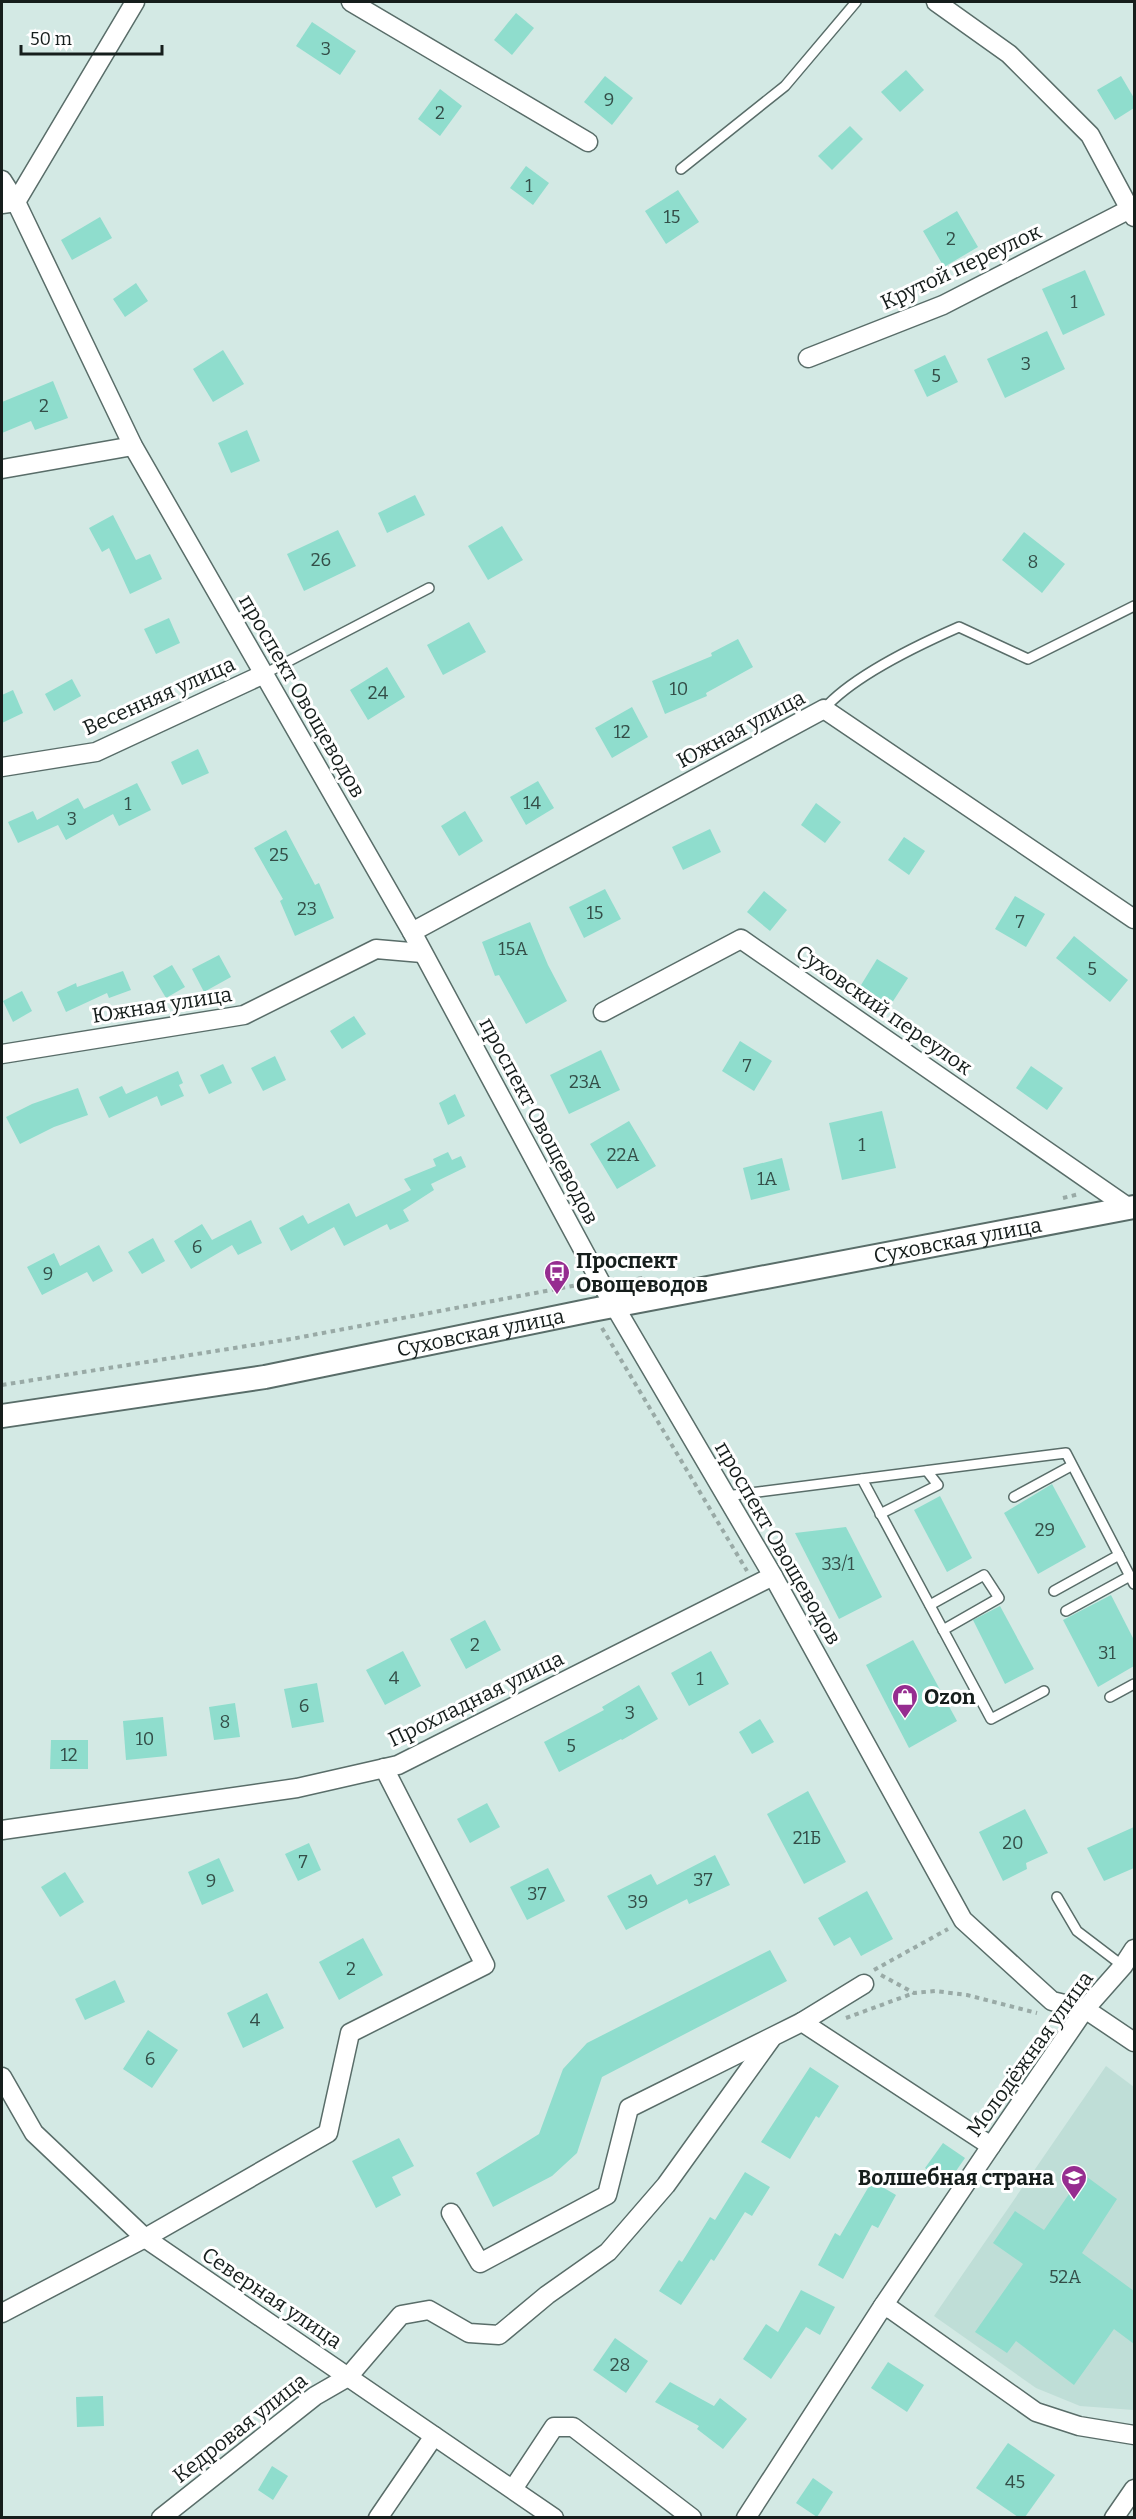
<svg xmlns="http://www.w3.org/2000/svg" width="1136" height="2519" viewBox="0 0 1136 2519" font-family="Bitter,serif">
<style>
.built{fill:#bfded7}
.building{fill:#8fddcd}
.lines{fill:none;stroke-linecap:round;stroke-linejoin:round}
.service-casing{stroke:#596d69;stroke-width:12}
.minor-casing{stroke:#596d69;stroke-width:21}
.tertiary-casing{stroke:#596d69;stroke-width:26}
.path{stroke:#99aaa6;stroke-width:4;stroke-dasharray:4.5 4.5;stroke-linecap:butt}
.service{stroke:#fff;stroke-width:9}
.minor{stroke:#fff;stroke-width:18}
.tertiary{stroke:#fff;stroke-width:22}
.labels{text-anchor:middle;stroke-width:6;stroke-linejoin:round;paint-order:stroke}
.number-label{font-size:18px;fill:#344e48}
.street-label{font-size:21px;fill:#161e1c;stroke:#fff}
.poi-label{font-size:21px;font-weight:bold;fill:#161e1c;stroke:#fff;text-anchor:start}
</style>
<rect width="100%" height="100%" fill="#d3e9e4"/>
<polygon class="built" points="1106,2066 1134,2087 1134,2410 1080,2406 1036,2388 934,2316"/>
<g class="building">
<polygon points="516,13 534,28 512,55 494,40"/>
<polygon points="312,22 356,51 340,75 296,46"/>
<polygon points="906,70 924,90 900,112 881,92"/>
<polygon points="605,76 633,98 612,125 584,102"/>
<polygon points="1121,76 1134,98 1134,108 1115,120 1097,90"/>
<polygon points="440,89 462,106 440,136 418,119"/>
<polygon points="850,126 863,139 832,170 818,156"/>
<polygon points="526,166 549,183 533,205 510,188"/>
<polygon points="678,190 699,222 666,244 645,211"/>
<polygon points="957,211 978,247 944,267 923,231"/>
<polygon points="100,217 112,238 72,260 61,240"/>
<polygon points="1085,270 1105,315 1063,335 1042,289"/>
<polygon points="136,283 148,301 125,317 113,299"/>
<polygon points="1047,331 1065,369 1005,398 987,359"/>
<polygon points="223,350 244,384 213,402 193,369"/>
<polygon points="945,355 958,382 927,397 914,370"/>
<polygon points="53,381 68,418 35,430 31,421 2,433 2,402"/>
<polygon points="247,430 260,461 231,473 218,443"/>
<polygon points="415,495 425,515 387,533 378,513"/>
<polygon points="113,515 136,560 150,554 162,579 130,594 109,548 102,552 89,528"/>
<polygon points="502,526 523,560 488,580 468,546"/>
<polygon points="338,530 356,566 304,591 287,554"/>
<polygon points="1024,532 1065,564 1042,593 1002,560"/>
<polygon points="169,618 180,643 156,654 144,629"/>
<polygon points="469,622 486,652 443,675 427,645"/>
<polygon points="738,639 753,667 706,693 707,696 665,714 652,681 712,656 711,653"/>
<polygon points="387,667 405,697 368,720 350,690"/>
<polygon points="72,679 81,696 54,711 45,694"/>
<polygon points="13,690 23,713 2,723 2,695"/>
<polygon points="632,707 648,737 612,758 595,728"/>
<polygon points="198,749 209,773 182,785 171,762"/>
<polygon points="538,781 554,808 526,825 510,797"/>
<polygon points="137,783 151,810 119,826 113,814 66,840 58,825 18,843 8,822 33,811 37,820 78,798 84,809"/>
<polygon points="816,803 841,822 825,843 801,825"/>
<polygon points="465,811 483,841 459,856 441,826"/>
<polygon points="710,829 721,852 683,870 672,847"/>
<polygon points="286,830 315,885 319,883 334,918 295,936 280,901 283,899 254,848"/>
<polygon points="904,837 925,851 909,875 888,860"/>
<polygon points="605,889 621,919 584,938 569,907"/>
<polygon points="764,891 787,910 770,931 747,912"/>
<polygon points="1015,896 1045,914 1026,947 995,929"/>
<polygon points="530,922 548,965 567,1001 526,1024 499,975 495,976 482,942"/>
<polygon points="1074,936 1128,980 1110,1002 1056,958"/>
<polygon points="219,955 231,977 204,992 192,969"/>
<polygon points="877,959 908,978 888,1009 858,990"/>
<polygon points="172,965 185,987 166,998 153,976"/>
<polygon points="123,971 131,990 109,998 107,993 66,1012 57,992 76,983 77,987"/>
<polygon points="22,991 32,1011 13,1022 3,1001"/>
<polygon points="354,1016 366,1034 342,1049 330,1031"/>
<polygon points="740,1041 772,1061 754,1091 722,1071"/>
<polygon points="601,1050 620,1090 569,1114 550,1075"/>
<polygon points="275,1056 286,1080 263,1091 251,1068"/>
<polygon points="223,1064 232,1083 209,1094 200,1075"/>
<polygon points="1031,1066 1063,1088 1047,1110 1016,1088"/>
<polygon points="178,1071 183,1083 179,1085 184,1096 161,1106 157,1096 109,1118 99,1097 122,1086 126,1094"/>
<polygon points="78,1088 88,1115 54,1127 20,1144 6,1117 32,1104"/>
<polygon points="455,1094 465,1116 448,1125 439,1103"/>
<polygon points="882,1111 896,1168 842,1180 829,1123"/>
<polygon points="629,1121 656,1166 617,1189 590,1144"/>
<polygon points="448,1152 452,1160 461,1156 466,1167 431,1184 434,1190 403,1210 409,1221 390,1230 387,1224 344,1246 334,1227 291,1251 279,1228 303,1215 308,1224 349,1203 356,1217 411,1190 404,1179 436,1166 433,1159"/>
<polygon points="782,1158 790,1190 751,1200 743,1168"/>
<polygon points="251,1220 262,1243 238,1255 232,1245 191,1269 174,1241 202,1224 212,1240"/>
<polygon points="153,1238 165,1261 142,1274 128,1252"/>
<polygon points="99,1245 113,1271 93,1282 87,1272 42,1295 27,1267 54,1253 60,1266"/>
<polygon points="1052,1484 1086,1547 1038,1574 1004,1513"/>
<polygon points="940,1496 972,1558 947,1572 914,1510"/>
<polygon points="846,1527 882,1597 839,1619 795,1533"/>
<polygon points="1111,1595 1134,1640 1134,1666 1098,1687 1063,1620"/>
<polygon points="1000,1606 1034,1669 1005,1684 973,1620"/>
<polygon points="485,1620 501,1650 466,1669 450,1639"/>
<polygon points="913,1640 957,1721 909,1748 866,1665"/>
<polygon points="403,1651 421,1686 385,1705 366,1670"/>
<polygon points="711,1651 729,1684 689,1706 671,1673"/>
<polygon points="317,1683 324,1722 292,1728 284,1689"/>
<polygon points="639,1685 658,1719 622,1740 621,1739 559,1772 544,1742 604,1710 602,1707"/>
<polygon points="235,1703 240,1737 214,1740 209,1707"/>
<polygon points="163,1717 167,1756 126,1760 123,1721"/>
<polygon points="760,1719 774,1742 752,1754 739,1732"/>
<polygon points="51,1740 88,1740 88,1769 50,1769"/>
<polygon points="808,1791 846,1862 804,1884 767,1814"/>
<polygon points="487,1803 500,1827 470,1843 457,1819"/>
<polygon points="1025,1809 1048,1853 1026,1863 1027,1869 1003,1881 979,1832"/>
<polygon points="1134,1827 1134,1868 1104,1881 1087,1848"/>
<polygon points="309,1843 321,1870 298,1881 285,1854"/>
<polygon points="715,1855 730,1885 689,1904 687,1899 626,1930 607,1896 651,1874 657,1885"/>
<polygon points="219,1858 234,1891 202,1905 188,1872"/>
<polygon points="548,1868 565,1901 527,1920 510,1887"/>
<polygon points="65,1872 84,1902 60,1917 41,1887"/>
<polygon points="867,1891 893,1939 861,1956 850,1937 834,1946 818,1918"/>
<polygon points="363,1938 383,1975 339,2000 319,1962"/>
<polygon points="770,1950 787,1981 602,2077 577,2153 552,2176 493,2207 476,2173 539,2134 563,2069 587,2043"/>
<polygon points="115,1980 125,2002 85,2020 75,1999"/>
<polygon points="267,1993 284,2028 243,2048 227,2013"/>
<polygon points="148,2030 178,2050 152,2088 123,2069"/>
<polygon points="810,2067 839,2086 819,2118 816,2116 790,2159 761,2142"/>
<polygon points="399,2138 414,2166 392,2177 401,2195 376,2208 352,2161"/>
<polygon points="943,2143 965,2158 947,2184 925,2168"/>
<polygon points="745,2172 770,2187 752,2216 745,2212 714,2261 711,2259 681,2305 659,2291 679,2260 682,2262 710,2217 715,2220"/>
<polygon points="1083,2174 1117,2199 1082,2253 1134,2291 1134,2344 1114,2329 1074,2385 1016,2341 1007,2353 975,2332 1023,2264 993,2243 1015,2211 1044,2230"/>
<polygon points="872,2181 896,2195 878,2228 872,2225 843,2279 818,2265 835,2233 840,2236"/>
<polygon points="801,2290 835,2307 820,2335 806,2327 771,2379 743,2359 766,2324 778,2332"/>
<polygon points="615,2338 648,2361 626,2393 593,2370"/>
<polygon points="888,2362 924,2385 907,2412 871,2388"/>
<polygon points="670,2382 714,2406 720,2398 747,2419 723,2449 697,2429 699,2426 655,2402"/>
<polygon points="103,2396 104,2426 77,2427 76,2397"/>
<polygon points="1008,2443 1055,2475 1025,2517 1018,2517 976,2488"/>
<polygon points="272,2466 288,2476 273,2500 258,2490"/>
<polygon points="813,2478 833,2492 817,2517 796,2503"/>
</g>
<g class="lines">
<defs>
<g id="service">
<polyline points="681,169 785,86 856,2"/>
<polyline points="264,674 429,588"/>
<path d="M824,709C853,676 918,645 959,627L1028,659L1134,606"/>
<polyline points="862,1479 991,1719 1044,1691"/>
<polyline points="726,1496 1066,1453 1134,1584"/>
<polyline points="1014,1497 1071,1466"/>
<polyline points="880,1514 938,1485 927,1471"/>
<polyline points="1054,1591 1119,1555"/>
<polyline points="930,1605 984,1575 999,1598 943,1630"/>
<polyline points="1066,1611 1130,1576"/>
<polyline points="1110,1697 1134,1684"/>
<polyline points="1057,1897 1077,1931 1123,1966"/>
</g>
<g id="minor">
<polyline points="351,2 588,142"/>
<polyline points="936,2 1009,54 1090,135 1134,217"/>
<polyline points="2,180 16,202 133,446 412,932 601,1283 773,1576 963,1920 1052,2001 1085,2009 1134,2042"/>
<polyline points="2,204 16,202 135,2"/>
<polyline points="808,358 943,305 1130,209"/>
<polyline points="2,469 133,446"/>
<polyline points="2,767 96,752 264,674"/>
<polyline points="412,932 824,709 1134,919"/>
<polyline points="603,1012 741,939 1129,1208"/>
<polyline points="2,1054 244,1015 376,949 422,953"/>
<polyline points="2,1830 297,1788 398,1765 773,1576"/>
<polyline points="802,2022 864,1984"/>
<polyline points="2,2077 34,2133 145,2238 554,2518"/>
<polyline points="451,2213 480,2263 607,2195 629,2108 802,2022 991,2146"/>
<polyline points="883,2306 892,2310 1036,2412 1079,2426 1134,2435"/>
<polyline points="2,2313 145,2238 328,2133 350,2033 485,1965 384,1768"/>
<polyline points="513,2489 554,2427 573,2427 692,2518"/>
<polyline points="161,2518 315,2396 348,2377 401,2315 429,2310 469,2333 499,2335 547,2295 608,2252 666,2185 771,2039"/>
<polyline points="378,2518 434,2436"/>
<polyline points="746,2518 883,2306 991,2146 1085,2009 1123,1966 1134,1949"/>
<polyline points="1114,2518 1134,2489"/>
</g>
<g id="tertiary">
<path id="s1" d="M2,1416L265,1377L592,1310L1134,1207"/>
</g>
</defs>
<use href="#service" class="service-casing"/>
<use href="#minor" class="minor-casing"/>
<use href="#tertiary" class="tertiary-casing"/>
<g class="path">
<polyline points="1063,1198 1079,1194"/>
<polyline points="620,1281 643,1278"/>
<polyline points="602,1328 747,1571"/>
<polyline points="2,1385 291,1339 583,1284"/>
<polyline points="874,1970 948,1929"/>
<polyline points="881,1975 914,1993 935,1991 967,1995 1037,2013"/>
<polyline points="846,2018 914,1993"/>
</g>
<use href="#service" class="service"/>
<use href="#minor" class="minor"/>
<use href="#tertiary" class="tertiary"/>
</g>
<defs>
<symbol id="bus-pin" viewBox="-11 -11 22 30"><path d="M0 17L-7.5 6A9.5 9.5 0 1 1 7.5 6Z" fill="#962d90" stroke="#fff"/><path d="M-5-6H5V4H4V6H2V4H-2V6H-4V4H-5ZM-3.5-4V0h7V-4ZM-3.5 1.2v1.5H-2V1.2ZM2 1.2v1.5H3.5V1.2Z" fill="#fff"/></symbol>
<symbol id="shop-pin" viewBox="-11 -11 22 30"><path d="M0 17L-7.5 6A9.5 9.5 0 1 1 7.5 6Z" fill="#962d90" stroke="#fff"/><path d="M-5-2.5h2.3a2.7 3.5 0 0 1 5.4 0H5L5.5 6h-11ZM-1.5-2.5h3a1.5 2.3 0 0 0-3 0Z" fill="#fff"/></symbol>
<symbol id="school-pin" viewBox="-11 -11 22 30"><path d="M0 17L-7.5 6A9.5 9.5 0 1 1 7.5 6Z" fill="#962d90" stroke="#fff"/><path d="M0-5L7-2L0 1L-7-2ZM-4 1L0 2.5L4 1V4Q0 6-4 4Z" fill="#fff"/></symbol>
</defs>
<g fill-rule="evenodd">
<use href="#bus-pin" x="542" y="1258" width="30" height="40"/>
<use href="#shop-pin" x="890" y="1682" width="30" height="40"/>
<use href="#school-pin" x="1059" y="2163" width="30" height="40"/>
</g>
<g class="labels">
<g class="number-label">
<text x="326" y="55">3</text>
<text x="609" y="106">9</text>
<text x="440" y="119">2</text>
<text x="529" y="192">1</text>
<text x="672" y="223">15</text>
<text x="951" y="245">2</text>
<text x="1074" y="308">1</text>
<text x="1026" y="370">3</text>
<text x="936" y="382">5</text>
<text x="44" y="412">2</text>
<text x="321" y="566">26</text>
<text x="1033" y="568">8</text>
<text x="679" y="695">10</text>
<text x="378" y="699">24</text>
<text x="622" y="738">12</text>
<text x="532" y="809">14</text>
<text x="128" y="810">1</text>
<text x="72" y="825">3</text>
<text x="279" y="861">25</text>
<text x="307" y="915">23</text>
<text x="595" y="919">15</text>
<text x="1020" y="928">7</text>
<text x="513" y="955">15А</text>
<text x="1092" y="975">5</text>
<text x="747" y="1072">7</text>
<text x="585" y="1088">23А</text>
<text x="862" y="1151">1</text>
<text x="623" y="1161">22А</text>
<text x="767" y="1185">1А</text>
<text x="197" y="1253">6</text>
<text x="48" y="1280">9</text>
<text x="1045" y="1536">29</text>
<text x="838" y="1570">33/1</text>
<text x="475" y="1651">2</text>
<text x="1107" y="1659">31</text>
<text x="394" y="1684">4</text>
<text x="700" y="1685">1</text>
<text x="304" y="1712">6</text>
<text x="630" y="1719">3</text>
<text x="225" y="1728">8</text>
<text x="145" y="1745">10</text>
<text x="571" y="1752">5</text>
<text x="69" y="1761">12</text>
<text x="807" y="1844">21Б</text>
<text x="1013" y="1849">20</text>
<text x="303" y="1868">7</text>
<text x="703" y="1886">37</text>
<text x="211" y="1887">9</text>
<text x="537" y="1900">37</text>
<text x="638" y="1908">39</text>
<text x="351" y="1975">2</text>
<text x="255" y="2026">4</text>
<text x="150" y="2065">6</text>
<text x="1065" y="2283">52А</text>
<text x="620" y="2371">28</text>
<text x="1015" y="2488">45</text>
</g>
<g class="street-label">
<text transform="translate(961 267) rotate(-25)" y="7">Крутой переулок</text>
<text transform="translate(159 696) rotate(-24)" y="7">Весенняя улица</text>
<text transform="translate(302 696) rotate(60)" y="7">проспект Овощеводов</text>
<text transform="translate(741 729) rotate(-28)" y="7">Южная улица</text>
<text transform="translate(162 1005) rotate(-9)" y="7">Южная улица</text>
<text transform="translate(884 1010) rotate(35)" y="7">Суховский переулок</text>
<text transform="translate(539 1121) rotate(62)" y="7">проспект Овощеводов</text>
<text dy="7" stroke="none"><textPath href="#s1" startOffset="972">Суховская улица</textPath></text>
<text dy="7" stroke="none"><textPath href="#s1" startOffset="486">Суховская улица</textPath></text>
<text transform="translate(778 1543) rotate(60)" y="7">проспект Овощеводов</text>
<text transform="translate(476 1699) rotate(-26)" y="7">Прохладная улица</text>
<text transform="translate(1030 2054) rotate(-54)" y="7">Молодёжная улица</text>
<text transform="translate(272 2298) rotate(34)" y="7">Северная улица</text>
<text transform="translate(240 2428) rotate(-38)" y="7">Кедровая улица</text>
</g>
<g class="poi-label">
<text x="576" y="1268">Проспект<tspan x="576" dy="24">Овощеводов</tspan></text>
<text x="924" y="1704">Ozon</text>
<text x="1054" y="2185" text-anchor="end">Волшебная страна</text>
</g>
</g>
<rect width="1136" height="2519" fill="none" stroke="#161e1c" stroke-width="6"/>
<path d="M21 45v9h141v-9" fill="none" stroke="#161e1c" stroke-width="3"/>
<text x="30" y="45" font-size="18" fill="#161e1c" stroke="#ffffff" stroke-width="4.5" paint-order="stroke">50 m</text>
</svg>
